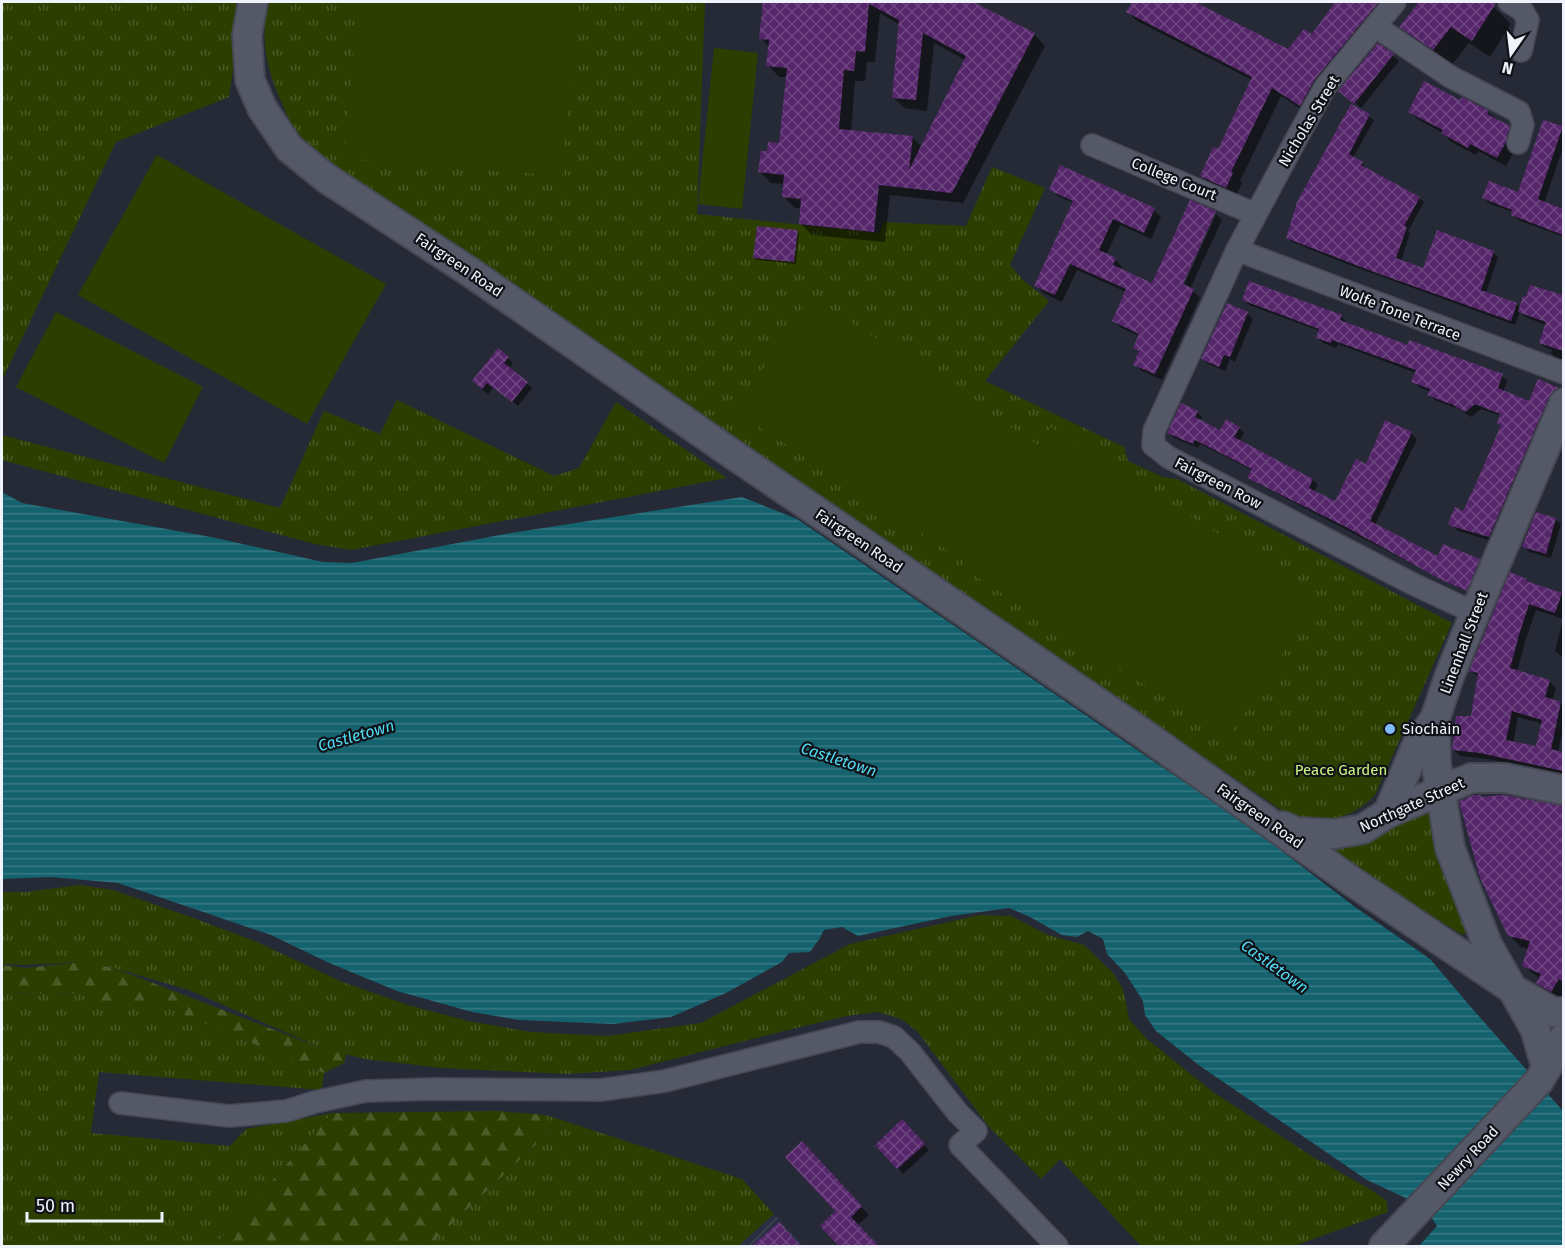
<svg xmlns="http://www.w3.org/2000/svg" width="1565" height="1248" viewBox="0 0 1565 1248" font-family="'Fira Sans',sans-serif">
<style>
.industrial{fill:url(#industrial-furrows)}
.grass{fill:url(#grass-tufts)}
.forest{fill:url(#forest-firs)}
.pitch{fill:#2c3f01}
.water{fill:url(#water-rules)}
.shadow{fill:#0007;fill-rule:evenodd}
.building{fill:url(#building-cross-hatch);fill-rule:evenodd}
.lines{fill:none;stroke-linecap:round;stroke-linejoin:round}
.street-casing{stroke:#454853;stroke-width:24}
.secondary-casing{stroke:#454853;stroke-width:32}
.street{stroke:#545867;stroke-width:21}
.secondary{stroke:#545867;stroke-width:28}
.poi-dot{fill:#7ebdf9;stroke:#111218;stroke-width:2}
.labels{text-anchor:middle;stroke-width:4.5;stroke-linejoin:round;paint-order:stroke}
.street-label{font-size:15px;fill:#f1f3fc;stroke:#111218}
.poi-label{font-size:15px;fill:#f1f3fc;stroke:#111218;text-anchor:start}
.park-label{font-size:15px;fill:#caf581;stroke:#111218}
.water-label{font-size:16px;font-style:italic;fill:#51dbf3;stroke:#111218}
</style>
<defs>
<pattern id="industrial-furrows" width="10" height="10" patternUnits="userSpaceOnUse" patternTransform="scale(1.5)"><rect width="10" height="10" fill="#292e41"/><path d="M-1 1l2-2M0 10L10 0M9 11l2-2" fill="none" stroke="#3e4254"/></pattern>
<pattern id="grass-tufts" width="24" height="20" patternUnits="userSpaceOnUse" patternTransform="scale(1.5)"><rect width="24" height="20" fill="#2c3f01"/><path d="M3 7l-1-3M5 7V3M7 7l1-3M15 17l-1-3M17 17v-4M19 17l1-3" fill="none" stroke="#4b5b27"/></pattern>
<pattern id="forest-firs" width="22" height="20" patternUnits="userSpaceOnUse" patternTransform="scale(1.5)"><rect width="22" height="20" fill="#2c3f01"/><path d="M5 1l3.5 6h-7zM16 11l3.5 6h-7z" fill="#4b5b27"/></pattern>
<pattern id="water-rules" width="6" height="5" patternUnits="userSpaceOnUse" patternTransform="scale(1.5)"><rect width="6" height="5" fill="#14626e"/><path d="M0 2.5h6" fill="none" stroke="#377984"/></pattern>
<pattern id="building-cross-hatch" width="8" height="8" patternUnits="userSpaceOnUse" patternTransform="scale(1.5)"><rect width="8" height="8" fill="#56266b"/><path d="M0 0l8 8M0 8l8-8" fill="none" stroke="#6f4681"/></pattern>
</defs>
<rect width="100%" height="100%" fill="#262a36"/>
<polygon class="industrial" points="774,1214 804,1246 738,1246"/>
<g class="grass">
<polygon points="2,2 243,2 229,97 116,142 2,380"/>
<path d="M268,2H705L697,214L879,233L884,222L966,226L992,167L1045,188L1010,265L1023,280L1049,301L985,381L1124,447L1128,461L1163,477L1177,479L1452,623L1375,795C1352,820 1322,824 1290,816L313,151C307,144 300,137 295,130C290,123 286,113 283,105C266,70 260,39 268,2Z"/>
<polygon points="397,400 554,476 579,468 616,402 727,478 351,550 315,544 2,460 2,435 280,508 324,411 380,434"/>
<polygon points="1426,810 1430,816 1442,867 1465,926 1466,932 1463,935 1308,842"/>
<polygon points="79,885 113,890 185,915 255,941 342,982 408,1005 468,1021 531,1032 607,1036 701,1023 850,944 980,915 1011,916 1048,935 1084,945 1113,973 1123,989 1129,1019 1147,1039 1213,1092 1313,1157 1373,1191 1387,1201 1388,1212 1294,1246 1141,1246 1060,1159 1041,1179 990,1128 917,1031 901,1019 878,1012 847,1016 800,1027 630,1070 568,1074 442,1068 365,1059 324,1049 189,990 114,968 80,962 26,965 2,964 2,892 26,892"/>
<polygon points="2,992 85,994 103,1006 153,1002 324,1073 322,1090 99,1072 91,1133 230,1146 246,1129 332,1113 214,1246 2,1246"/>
<polygon points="546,1115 742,1179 774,1214 738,1246 428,1246 550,1131"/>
</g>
<g class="forest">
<polygon points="80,962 114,968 324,1049 346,1054 344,1063 324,1073 153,1002 103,1006 85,994 2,992 2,965 26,968"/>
<polygon points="497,1111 546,1115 550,1131 428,1246 214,1246 332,1113"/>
</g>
<g class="pitch">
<polygon points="357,2 577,2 562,176 344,158"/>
<polygon points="714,48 758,53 742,209 698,204"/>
<polygon points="157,155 386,284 307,424 78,295"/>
<polygon points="811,296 1038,445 1051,427 1318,598 1228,738 961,567 964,561 735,411"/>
<polygon points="56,312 203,387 164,463 16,387"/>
</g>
<polygon class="water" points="2,492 22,503 211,537 323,562 352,563 505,534 742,497 797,519 1249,826 1355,907 1430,959 1476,1013 1563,1111 1563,1246 1419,1246 1437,1226 1425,1207 1367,1180 1200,1066 1156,1031 1145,1015 1143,1001 1125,973 1107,954 1103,939 1088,931 1077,937 1062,935 1030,917 1009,908 951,916 858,936 842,927 824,930 820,938 810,952 789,953 782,962 726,993 671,1017 613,1024 519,1020 472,1012 397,991 327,962 271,935 118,883 51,877 2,879"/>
<g class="shadow">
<path d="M764,2H970L1034,34L1045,46L963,203L890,195L885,242L812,235L801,224L802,208H795L783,196L785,184L771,183L759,171L768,152L780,145L787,77H779L768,65L770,48L761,38ZM880,13L900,25L893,97L904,108L927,111L934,43L965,60L922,147L912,137L851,132L855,81H865L867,62H875Z"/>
<polygon points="1133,2 1191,2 1289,51 1342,15 1347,2 1396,2 1309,114 1281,96 1240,181 1242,183 1236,196 1211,185 1202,176 1219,151 1252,80 1137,21 1128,12"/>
<polygon points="1421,2 1485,2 1494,7 1511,24 1490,57 1469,43 1451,66 1418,44 1401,27"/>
<polygon points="1378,45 1399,61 1361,108 1346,96"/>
<polygon points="1461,102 1488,112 1517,136 1514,151 1506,166 1478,151 1476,155 1451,142 1443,133 1419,120 1410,111"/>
<polygon points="1351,106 1374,120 1353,158 1362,163 1366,169 1419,198 1424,202 1408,231 1410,233 1401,261 1423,270 1493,253 1498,257 1486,293 1516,304 1521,308 1527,299 1531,287 1564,297 1564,361 1557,359 1551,353 1552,350 1546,348 1540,343 1546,325 1525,317 1520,312 1515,325 1347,264 1292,242 1287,237"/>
<polygon points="1548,123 1564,128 1564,152 1562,151 1544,203 1564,210 1564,237 1518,220 1512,214 1513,212 1490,204 1484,198 1519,194"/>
<polygon points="1061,167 1154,210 1161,217 1151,239 1120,225 1106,256 1115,259 1122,267 1120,270 1153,285 1191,202 1216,214 1213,214 1178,290 1181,292 1216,214 1222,220 1190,289 1200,297 1162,380 1142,371 1135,364 1140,353 1134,348 1140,336 1121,328 1114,320 1126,292 1077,270 1062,302 1043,293 1036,285 1073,203 1058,196 1051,189"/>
<polygon points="797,231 799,233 796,264 756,260 754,258"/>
<polygon points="1244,300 1341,316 1346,322 1345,324 1408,347 1502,376 1507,381 1503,392 1530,403 1539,381 1558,389 1563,393 1495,542 1458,531 1450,523 1463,513 1502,426 1498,423 1501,416 1481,409 1471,417 1456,407 1455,408 1435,400 1429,395 1430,392 1419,387 1413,382 1416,373 1338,344 1336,348 1323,343 1317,337 1320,331 1249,305"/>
<polygon points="1247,313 1253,319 1235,362 1230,359 1225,371 1208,364 1203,359"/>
<polygon points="508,358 513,363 509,369 532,388 518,406 494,387 488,394 479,387"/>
<polygon points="1197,412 1202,417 1200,421 1221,432 1239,428 1244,433 1239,442 1313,480 1318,485 1314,492 1336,503 1367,466 1386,422 1412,434 1417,439 1375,525 1439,558 1478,561 1465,591 1254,482 1249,477 1252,470 1200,444 1198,448 1174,438 1169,433"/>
<polygon points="1555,519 1561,524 1551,558 1529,552 1524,546"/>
<polygon points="1480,562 1484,566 1472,595 1467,593"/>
<path d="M1526,580L1529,584L1564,595V658L1555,651L1563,619L1536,610L1525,642L1517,672L1549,681L1556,688L1552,701L1560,703L1564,706V725L1558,752L1564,753V775L1488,759L1460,756L1454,750L1472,718L1478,677L1471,670ZM1518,717L1543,724L1537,748L1513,743Z"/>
<polygon points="1480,796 1482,798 1564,808 1564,1002 1549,995 1538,983 1540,979 1524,966 1529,949 1521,947 1509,935"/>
<polygon points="902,1122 929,1150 903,1174 877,1145"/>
<polygon points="809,1151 869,1215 858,1225 878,1246 839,1246 838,1211"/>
<polygon points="779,1224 800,1246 754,1246"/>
</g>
<g class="building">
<path d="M763,2H973L1035,33L952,193L879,185L874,232L799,224L801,199L782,197L784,175L758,172L761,151H767L768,142L779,143L787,68L766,66L769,40L759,39ZM869,4L899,20L892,98L916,100L923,33L966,56L909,170L913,136L839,129L844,70L854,71L856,51L865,52Z"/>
<polygon points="1132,2 1195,2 1288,49 1304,29 1312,34 1335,2 1379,2 1315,79 1300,106 1272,88 1231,172 1233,173 1226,188 1200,176 1213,147 1218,149 1252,77 1126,12"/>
<polygon points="1419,2 1496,2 1496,3 1472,41 1451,27 1433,50 1399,27"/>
<polygon points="1378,43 1394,54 1354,104 1338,91"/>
<polygon points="1424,81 1460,100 1462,97 1489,111 1487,114 1510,126 1506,142 1497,158 1470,144 1468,148 1441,133 1443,130 1408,112"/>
<polygon points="1351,104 1370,114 1349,154 1363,162 1361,165 1420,197 1404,226 1407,227 1396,258 1423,268 1437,230 1494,251 1481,290 1517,303 1511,321 1374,272 1286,238 1297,202"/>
<polygon points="1543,120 1563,126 1538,199 1563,209 1563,235 1511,215 1512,210 1482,198 1489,181 1518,192"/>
<polygon points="1060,165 1155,208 1144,233 1113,219 1099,250 1116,258 1113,265 1152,283 1190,200 1216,211 1183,284 1194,289 1155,374 1133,365 1139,351 1133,348 1139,334 1112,321 1126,289 1070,264 1055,295 1034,286 1073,201 1049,190"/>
<polygon points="757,226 798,230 794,262 753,258"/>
<polygon points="1249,281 1342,315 1340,320 1408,345 1409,340 1503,374 1498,388 1529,401 1538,379 1559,388 1554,390 1549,397 1489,537 1451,526 1448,523 1455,507 1463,511 1478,479 1501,425 1497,424 1500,414 1475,404 1465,412 1450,403 1450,404 1427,395 1430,389 1411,382 1416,370 1332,340 1331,343 1316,338 1319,329 1242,300"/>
<polygon points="1530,285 1563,295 1563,351 1539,343 1546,322 1518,312 1523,296 1526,297"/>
<polygon points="1227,303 1248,312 1230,357 1224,355 1219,367 1201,359"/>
<polygon points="498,348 509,357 504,363 528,382 512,402 487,383 482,389 472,381"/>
<polygon points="1181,403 1198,411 1195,417 1220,430 1226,419 1240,427 1234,437 1313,479 1309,488 1335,501 1356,459 1366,464 1385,420 1412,432 1370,521 1438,556 1443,544 1480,559 1467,591 1440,579 1344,526 1247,478 1252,469 1195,440 1193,444 1167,433"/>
<polygon points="1536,512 1556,518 1546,554 1522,547"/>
<path d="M1510,572L1527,579L1526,581L1562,593L1555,613L1529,604L1519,635L1510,668L1550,680L1545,697L1561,702L1551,749L1563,752V771L1480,753L1452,750L1456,716H1471L1478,673L1469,671ZM1512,711L1542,720L1536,746L1506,740Z"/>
<polygon points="1474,795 1481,795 1481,797 1503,795 1563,806 1563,982 1559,979 1551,992 1536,983 1541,974 1522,966 1530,941 1508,936 1480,878 1459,801"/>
<polygon points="902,1119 925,1144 897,1169 875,1145"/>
<polygon points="802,1141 862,1206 851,1217 879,1246 839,1246 820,1226 835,1211 785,1157"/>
<polygon points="779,1222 801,1246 752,1246"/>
</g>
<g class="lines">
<defs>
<g id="street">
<polyline points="1395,2 1325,87 1293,145 1237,250 1154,431 1153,445 1168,457 1413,584 1475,613"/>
<polyline points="1509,2 1522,10 1528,20 1521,51"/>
<polyline points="1375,26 1451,77 1519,112 1523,125 1518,143"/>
<polyline points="1092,145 1255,214"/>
<polyline points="1237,250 1564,373"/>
<polyline points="120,1103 229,1116 286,1111 315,1102 366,1091 434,1089 601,1090 665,1081 859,1032 879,1032 894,1037 910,1052 957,1112 976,1131 960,1145 1057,1246"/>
</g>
<g id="secondary">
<polyline points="253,2 247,35 250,80 262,108 289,148 326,178 470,272 728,451 1144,734 1353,882 1514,990 1553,1012 1564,1012"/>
<polyline points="1388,813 1419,740 1435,719"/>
<polyline points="1283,826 1296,832 1335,834 1363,829 1388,813 1471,778 1505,778 1564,790"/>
<polyline points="1546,1066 1535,1029 1487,944 1450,848 1436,763 1435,719 1449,677 1475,613 1564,403"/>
<polyline points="1384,1246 1539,1081 1564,1038"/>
</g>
</defs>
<use href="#street" class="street-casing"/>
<use href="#secondary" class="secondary-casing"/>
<use href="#street" class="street"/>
<use href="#secondary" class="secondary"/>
</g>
<circle class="poi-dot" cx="1390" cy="729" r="6"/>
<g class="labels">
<g class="street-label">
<text transform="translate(1309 121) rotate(-59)" y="5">Nicholas Street</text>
<text transform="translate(1174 179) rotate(22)" y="5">College Court</text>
<text transform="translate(459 265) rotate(34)" y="5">Fairgreen Road</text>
<text transform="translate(1400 313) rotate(21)" y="5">Wolfe Tone Terrace</text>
<text transform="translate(1218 483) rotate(27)" y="5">Fairgreen Row</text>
<text transform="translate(859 541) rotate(34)" y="5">Fairgreen Road</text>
<text transform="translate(1464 643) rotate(-69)" y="5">Linenhall Street</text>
<text transform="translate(1412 805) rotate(-24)" y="5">Northgate Street</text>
<text transform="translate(1260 816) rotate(35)" y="5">Fairgreen Road</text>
<text transform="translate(1468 1158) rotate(-47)" y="5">Newry Road</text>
</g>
<g class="poi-label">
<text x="1402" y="734">Sìochàin</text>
</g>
<g class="park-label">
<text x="1341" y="775">Peace Garden</text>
</g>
<g class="water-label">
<text transform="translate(356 735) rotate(-16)" y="6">Castletown</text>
<text transform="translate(839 759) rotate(18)" y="6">Castletown</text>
<text transform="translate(1275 966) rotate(36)" y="6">Castletown</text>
</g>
</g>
<rect width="1565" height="1248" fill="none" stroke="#f1f3fc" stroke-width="6"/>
<g transform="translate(1511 54) rotate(194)" stroke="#111218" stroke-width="4.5" paint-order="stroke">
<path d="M0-4.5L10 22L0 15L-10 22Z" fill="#f1f3fc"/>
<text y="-9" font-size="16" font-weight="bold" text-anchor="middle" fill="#f1f3fc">N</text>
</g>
<path d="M27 1212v9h135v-9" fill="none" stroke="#f1f3fc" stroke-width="3"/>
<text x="36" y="1212" font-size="18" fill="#f1f3fc" stroke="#111218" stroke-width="4.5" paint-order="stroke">50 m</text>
</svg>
